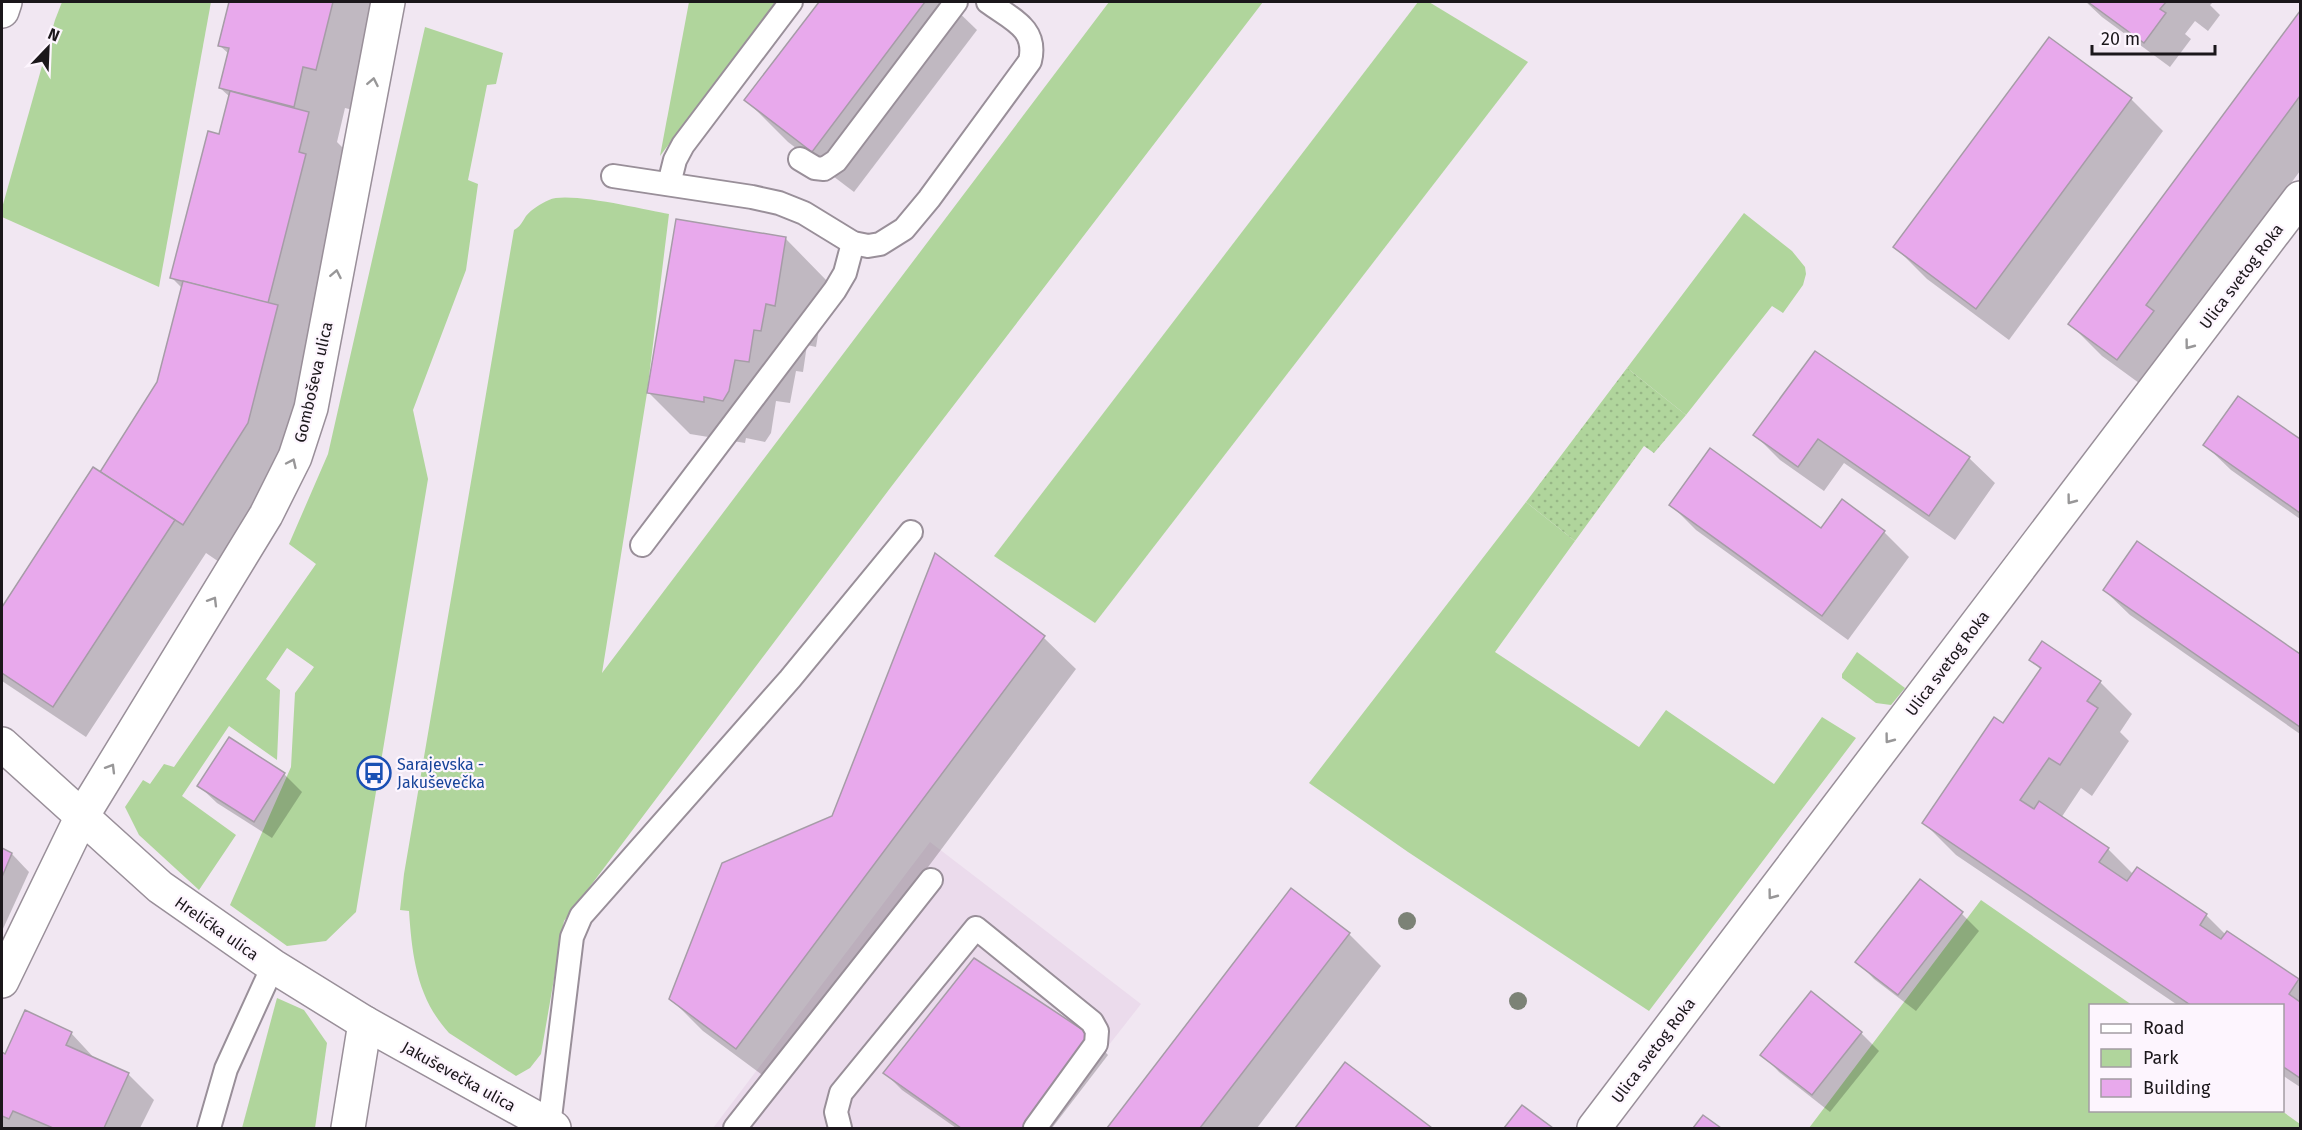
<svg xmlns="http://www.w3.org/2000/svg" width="2302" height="1130" viewBox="0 0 2302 1130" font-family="'Fira Sans',sans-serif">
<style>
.built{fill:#ebdbec}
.green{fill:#b0d59c}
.garden{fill:url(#garden-dots)}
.shadow{fill:#0003}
.building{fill:#e8a9ec;stroke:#a69ca7;stroke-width:1.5}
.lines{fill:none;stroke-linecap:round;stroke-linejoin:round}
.service-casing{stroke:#998f99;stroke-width:26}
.minor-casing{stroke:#998f99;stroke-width:36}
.secondary-casing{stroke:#998f99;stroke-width:36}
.service{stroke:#fff;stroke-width:22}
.minor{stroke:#fff;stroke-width:33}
.secondary{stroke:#fff;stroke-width:33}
.tree{fill:#7c8276}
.oneway{stroke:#989798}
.labels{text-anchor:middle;stroke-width:4.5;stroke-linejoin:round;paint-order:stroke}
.street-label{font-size:16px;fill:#1b171b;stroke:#fdf5fe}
.transit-label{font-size:16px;fill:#164399;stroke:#fdf5fe;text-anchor:start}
</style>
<defs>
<pattern id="garden-dots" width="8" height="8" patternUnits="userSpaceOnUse" patternTransform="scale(1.5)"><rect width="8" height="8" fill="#b0d59c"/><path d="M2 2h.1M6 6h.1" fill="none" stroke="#97b686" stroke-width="1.8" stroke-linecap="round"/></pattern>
</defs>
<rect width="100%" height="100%" fill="#f1e7f2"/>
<polygon class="built" points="930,842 1141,1004 1044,1128 713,1128"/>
<g class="green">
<polygon points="62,2 211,2 159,287 2,217 2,208 55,20"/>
<polygon points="689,2 776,2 660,156"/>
<path d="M1109,2H1263L891,487L564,921L541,1054L530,1068L516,1076L449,1033C417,998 412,956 409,911L400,910L404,874L514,230C521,226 522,222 526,216C532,209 540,204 549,200C568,191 645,210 669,214L647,393L602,673Z"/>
<polygon points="1418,2 1429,2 1528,62 1095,623 994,556"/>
<polygon points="425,27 503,53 496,84 487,85 468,180 478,184 466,270 413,410 428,479 356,912 326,941 287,946 230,905 291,767 295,693 314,667 287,648 266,679 280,690 277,760 229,726 182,796 236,835 199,890 139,835 125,807 143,780 150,784 164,764 174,767 316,564 289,544 328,454"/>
<polygon points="1744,213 1792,251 1805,267 1806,274 1803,285 1783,313 1772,306 1686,415 1627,368"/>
<polygon points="1526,502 1575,541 1495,652 1639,747 1666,710 1774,784 1822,717 1856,738 1649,1011 1408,852 1309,783"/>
<polygon points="1857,652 1905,688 1891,705 1876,703 1842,678 1842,674"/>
<polygon points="1981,900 2132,1005 2090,1006 2090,1110 2282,1111 2300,1124 2300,1128 1809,1128"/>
<polygon points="277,998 304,1010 327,1043 315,1128 242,1128"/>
</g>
<polygon class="garden" points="1627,368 1686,415 1654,453 1644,446 1575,541 1526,502"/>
<g class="shadow">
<polygon points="230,2 384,2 357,111 345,108 337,142 350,155 290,465 225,566 206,553 86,737 2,681 2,610 93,469 106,477 159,383 182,288 172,278 220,136 230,97 220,88 229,54 219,45"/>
<polygon points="820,2 948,2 977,30 854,192 788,142 746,100"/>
<polygon points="2086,2 2213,2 2210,5 2220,15 2208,31 2195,21 2185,34 2191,39 2170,67 2102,17"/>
<polygon points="2300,14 2300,171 2178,337 2150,391 2102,356 2070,324"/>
<polygon points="2049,39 2131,99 2163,131 2009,340 1927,279 1895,247"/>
<polygon points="786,239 827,281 816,347 807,345 803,372 796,371 790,403 776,401 771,433 765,442 746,438 745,443 690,434 649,393"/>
<polygon points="1815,353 1969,458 1995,483 1955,540 1844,463 1824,491 1780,460 1755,435"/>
<polygon points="2238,398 2300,441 2300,519 2231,470 2205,445"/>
<polygon points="1671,505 1821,530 1884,532 1909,557 1848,640 1696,530"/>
<polygon points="2137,543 2300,656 2300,734 2130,615 2104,590"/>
<polygon points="935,555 1044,638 1076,669 769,1080 703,1031 671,999 833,817"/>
<polygon points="2031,660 2100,682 2132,714 2120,732 2129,741 2092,796 2081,788 2061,818 2108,849 2134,875 2137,869 2206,915 2226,935 2300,982 2300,1087 2282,1075 2282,1006 2179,1006 1956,855 1924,823 2003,725 2041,670"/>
<polygon points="230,740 284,774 302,792 272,838 217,803 199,786"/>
<polygon points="2,850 12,854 29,872 2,931"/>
<polygon points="1920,881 1962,914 1979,931 1916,1011 1874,979 1857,961"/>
<polygon points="1292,890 1349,934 1381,966 1257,1128 1109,1128"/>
<polygon points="1811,993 1861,1033 1879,1051 1830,1112 1779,1072 1762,1054"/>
<polygon points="71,1033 96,1060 128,1074 154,1100 140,1128 2,1128 2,1054 6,1056"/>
<polygon points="1091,1037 1108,1055 1052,1128 956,1128 902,1090 885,1073"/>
<polygon points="1345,1064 1430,1128 1297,1128"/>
<polygon points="1522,1107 1550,1128 1506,1128"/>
</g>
<g class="building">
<polygon points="229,2 333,2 316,70 303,67 294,107 219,88 229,48 218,46"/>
<polygon points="819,2 925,2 812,152 744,100"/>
<polygon points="2088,2 2166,2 2160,9 2166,13 2144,43"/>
<polygon points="2300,11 2300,96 2146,305 2154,311 2117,360 2068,324"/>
<polygon points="2049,37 2132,98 1976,309 1893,247"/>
<polygon points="230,91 309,112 299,152 306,154 268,303 170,278 208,131 219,134"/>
<polygon points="676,219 786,237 775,306 766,304 761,331 754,330 749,362 735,360 729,391 723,401 704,397 704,402 647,393"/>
<polygon points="183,281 278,305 248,423 183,525 100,472 157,382"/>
<polygon points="1815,351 1970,457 1929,516 1818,439 1798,467 1753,435"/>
<polygon points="2238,396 2300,439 2300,513 2203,445"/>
<polygon points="1710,448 1821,528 1842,499 1885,531 1822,616 1669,505"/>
<polygon points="93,467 175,520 53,707 2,673 2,607"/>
<polygon points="2137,541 2300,654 2300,727 2103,590"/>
<polygon points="935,553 1045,636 736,1049 669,999 722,863 832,816"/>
<polygon points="2042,641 2101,681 2087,701 2098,708 2060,765 2049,758 2020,800 2034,809 2039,801 2109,848 2099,862 2127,881 2137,867 2207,914 2200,925 2221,939 2227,931 2299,979 2289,994 2300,1002 2300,1078 2282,1066 2282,1006 2192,1006 1922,823 1994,717 2003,723 2041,668 2029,660"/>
<polygon points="229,737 285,773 254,822 197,786"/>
<polygon points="2,848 12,853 2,877"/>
<polygon points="1920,879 1963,912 1898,995 1855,962"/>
<polygon points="1291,888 1350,933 1200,1128 1107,1128"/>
<polygon points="974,958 1092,1036 1022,1128 961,1128 883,1073"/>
<polygon points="1811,991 1862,1032 1812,1095 1760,1055"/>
<polygon points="25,1010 72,1032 66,1045 129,1073 104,1128 53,1128 13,1111 9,1119 2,1116 2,1052 5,1054"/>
<polygon points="1345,1062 1432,1128 1295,1128"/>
<polygon points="1522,1105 1553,1128 1504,1128"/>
<polygon points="1703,1115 1721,1128 1693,1128"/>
</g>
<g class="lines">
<defs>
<g id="service">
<polyline points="800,159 815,168 824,169 836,161 956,2"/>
<path d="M613,176L752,197L779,203L804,213L853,243L868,246L880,244L904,229L929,199L1030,61C1038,28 1011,19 988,2"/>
<polyline points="669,184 675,160 683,145 791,2"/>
<polyline points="642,545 835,290 845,273 853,243"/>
<polyline points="549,1126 572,937 581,916 790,679 911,532"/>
<polyline points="209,1128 226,1069 273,966"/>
<polyline points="735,1128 931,880"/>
<polyline points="840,1128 836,1112 841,1093 976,928 1092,1022 1097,1031 1096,1044 1035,1128"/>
</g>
<g id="minor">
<polyline points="2,11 5,2"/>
<polyline points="2,744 160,887 273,966 365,1023 348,1128"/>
<polyline points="2,981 81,818 266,515 295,457 311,408 388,2"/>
<polyline points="1594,1128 2300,198"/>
</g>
<polyline id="secondary" points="365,1023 554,1128"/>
</defs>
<use href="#service" class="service-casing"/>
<use href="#minor" class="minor-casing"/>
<use href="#secondary" class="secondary-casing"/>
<use href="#service" class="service"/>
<use href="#minor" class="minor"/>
<use href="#secondary" class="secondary"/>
</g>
<g class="tree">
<circle cx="1407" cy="921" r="9"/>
<circle cx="1518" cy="1001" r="9"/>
</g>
<defs><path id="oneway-chevron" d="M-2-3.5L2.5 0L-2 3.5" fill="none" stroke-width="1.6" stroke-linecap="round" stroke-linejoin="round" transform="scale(1.5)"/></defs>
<g class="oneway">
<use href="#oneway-chevron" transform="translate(373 82) rotate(-79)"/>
<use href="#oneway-chevron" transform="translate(336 274) rotate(-79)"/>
<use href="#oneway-chevron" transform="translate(2189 345) rotate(127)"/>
<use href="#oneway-chevron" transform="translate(292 463) rotate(-65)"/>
<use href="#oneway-chevron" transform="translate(2071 500) rotate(127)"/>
<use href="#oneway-chevron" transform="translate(213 601) rotate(-59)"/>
<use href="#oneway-chevron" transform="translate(1889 739) rotate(127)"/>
<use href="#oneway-chevron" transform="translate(111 768) rotate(-59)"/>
<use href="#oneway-chevron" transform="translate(1772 895) rotate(127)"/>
</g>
<defs>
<symbol id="bus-ring" viewBox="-11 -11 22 22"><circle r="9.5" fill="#fdf5fe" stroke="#1a4fb4" stroke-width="1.5"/><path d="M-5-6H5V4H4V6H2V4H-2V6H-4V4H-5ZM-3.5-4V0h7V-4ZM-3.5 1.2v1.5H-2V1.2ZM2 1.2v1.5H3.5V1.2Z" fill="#1a4fb4"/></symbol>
</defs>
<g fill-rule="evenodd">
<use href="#bus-ring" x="355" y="754" width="38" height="38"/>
</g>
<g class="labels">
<g class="street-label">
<text transform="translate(2241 276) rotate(-53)" y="6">Ulica svetog Roka</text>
<text transform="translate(313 382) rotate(-77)" y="6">Gomboševa ulica</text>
<text transform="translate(1947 663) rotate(-53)" y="6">Ulica svetog Roka</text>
<text transform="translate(217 928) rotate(35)" y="6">Hrelićka ulica</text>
<text transform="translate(1653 1050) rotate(-53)" y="6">Ulica svetog Roka</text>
<text transform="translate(459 1076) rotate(29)" y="6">Jakuševečka ulica</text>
</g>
<g class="transit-label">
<text x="397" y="770">Sarajevska -<tspan x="397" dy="18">Jakuševečka</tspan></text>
</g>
</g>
<rect width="2302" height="1130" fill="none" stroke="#1b171b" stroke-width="6"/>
<rect x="2089" y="1004" width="195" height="108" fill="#fdf5fe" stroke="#a39ca3" stroke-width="1.5"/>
<rect x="2101" y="1024" width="30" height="9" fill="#ffffff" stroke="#a39ca3" stroke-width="1.5"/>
<text x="2143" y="1034" font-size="18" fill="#1b171b">Road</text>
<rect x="2101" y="1049" width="30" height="18" fill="#b0d59c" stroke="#a39ca3" stroke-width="1.5"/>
<text x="2143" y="1064" font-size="18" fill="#1b171b">Park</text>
<rect x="2101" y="1079" width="30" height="18" fill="#e8a9ec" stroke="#a39ca3" stroke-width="1.5"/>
<text x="2143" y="1094" font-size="18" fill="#1b171b">Building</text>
<g transform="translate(48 48) rotate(23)" stroke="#fdf5fe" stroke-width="4.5" paint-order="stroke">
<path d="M0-4.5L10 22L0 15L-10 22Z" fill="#1b171b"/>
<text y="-9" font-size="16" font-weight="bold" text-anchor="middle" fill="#1b171b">N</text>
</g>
<path d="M2092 45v9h123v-9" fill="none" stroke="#1b171b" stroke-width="3"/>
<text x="2101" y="45" font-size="18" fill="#1b171b" stroke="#fdf5fe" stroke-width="4.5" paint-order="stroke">20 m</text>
</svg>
